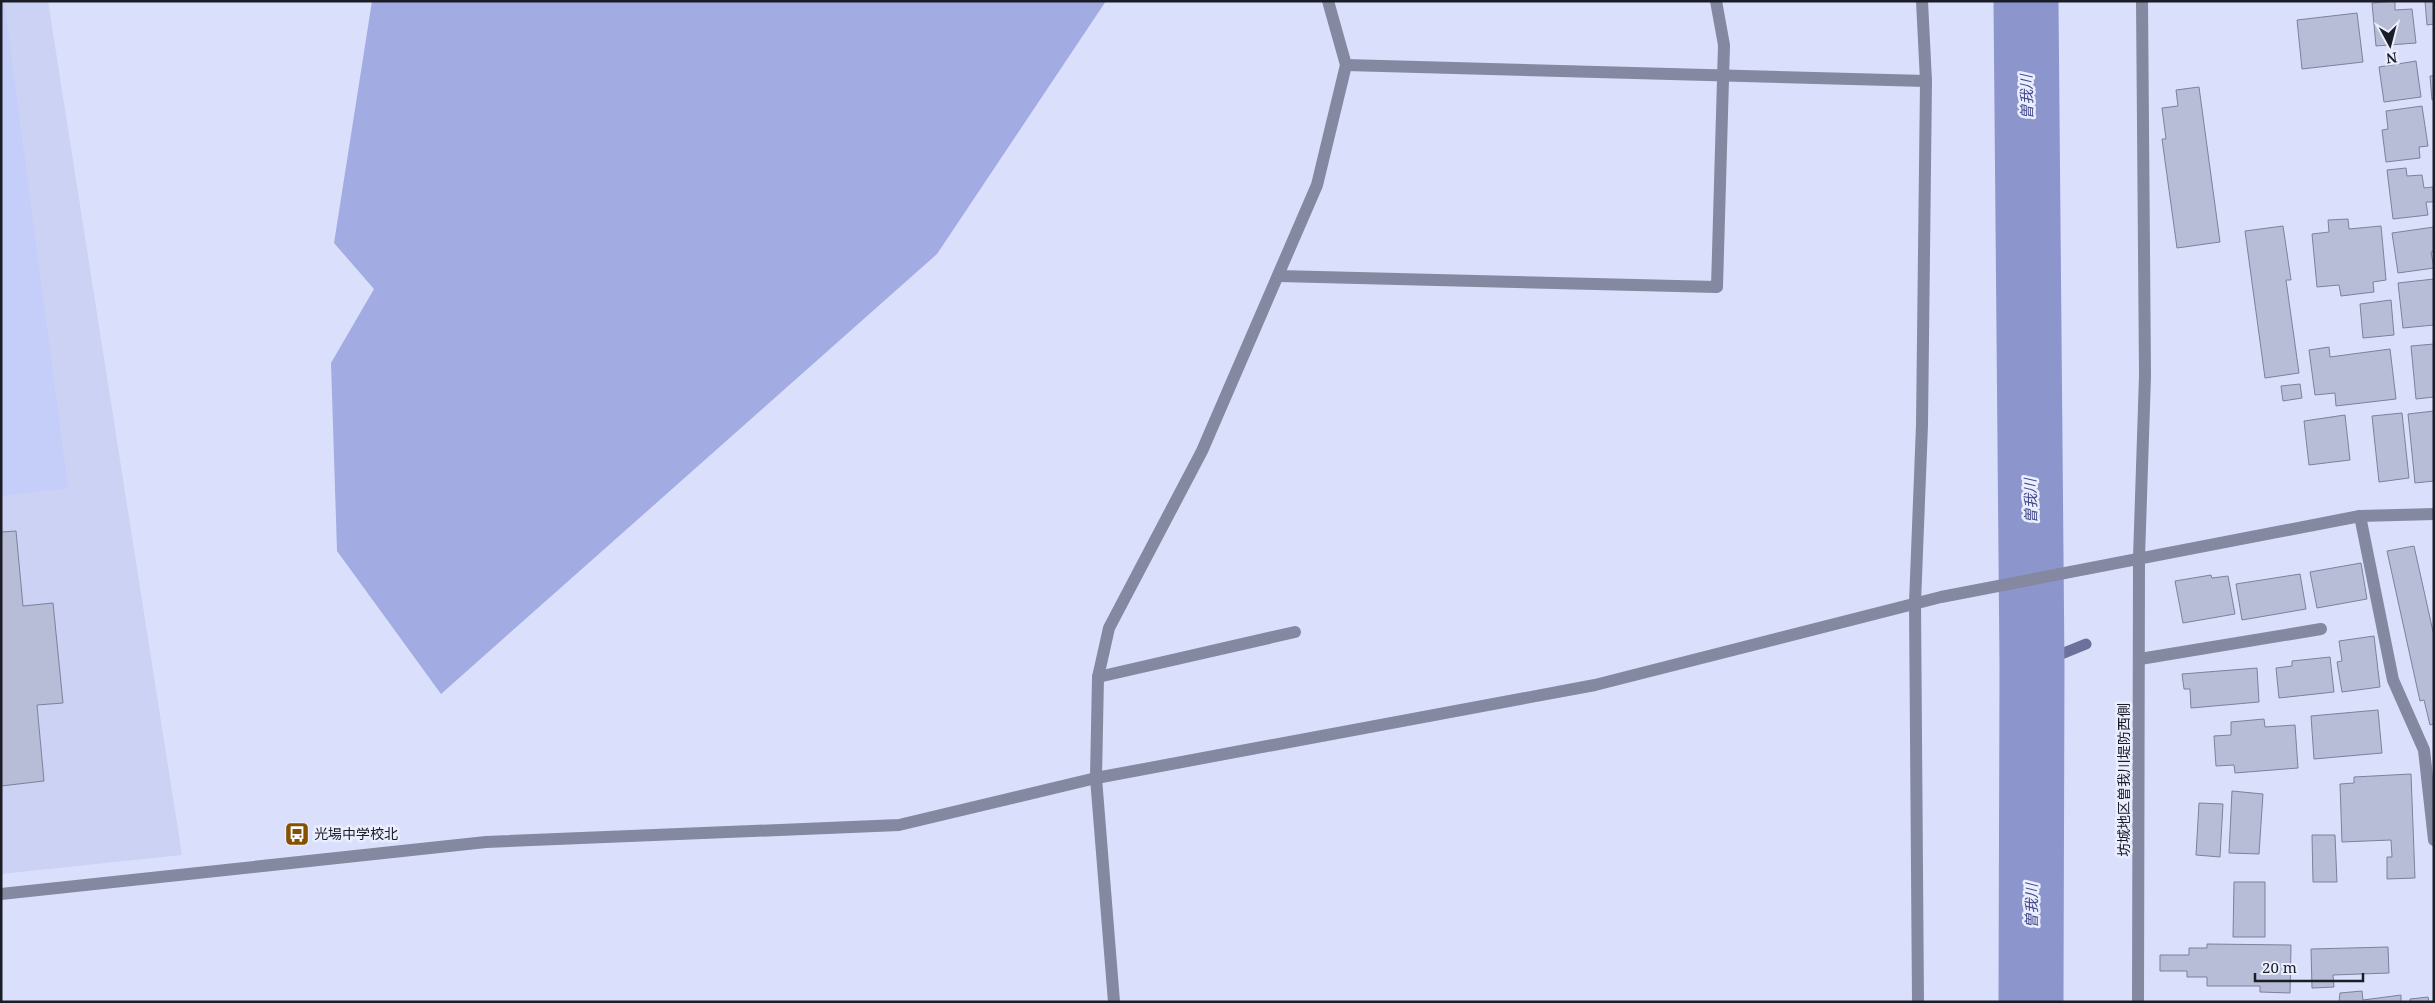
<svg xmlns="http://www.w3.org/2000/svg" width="2435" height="1003" viewBox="0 0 2435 1003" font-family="'Noto Serif','Noto Sans JP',serif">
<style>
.built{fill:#cbd2f4}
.green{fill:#c5cdf9}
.forest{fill:#a2abe2}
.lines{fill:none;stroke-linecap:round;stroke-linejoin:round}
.stream{stroke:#6a719a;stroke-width:11}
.river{stroke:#8d96cc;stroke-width:65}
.building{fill:#b7bcd7;stroke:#7d819a}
.minor{stroke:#8488a0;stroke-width:12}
.tertiary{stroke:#8488a0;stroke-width:12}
.labels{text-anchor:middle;stroke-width:5;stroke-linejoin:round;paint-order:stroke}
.street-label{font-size:14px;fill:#1a1c26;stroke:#eaeeff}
.poi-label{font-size:14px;fill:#1a1c26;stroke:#eaeeff;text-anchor:start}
.water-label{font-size:15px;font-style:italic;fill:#42498c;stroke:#eaeeff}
</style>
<rect width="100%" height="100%" fill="#dae0fc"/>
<polygon class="built" points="1,1 48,1 182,855 1,874"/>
<polygon class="green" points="1,1 4,1 68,488 1,496"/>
<polygon class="forest" points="372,1 1106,1 937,254 441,694 337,551 331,363 374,289 334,243"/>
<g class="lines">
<polyline class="stream" points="2032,666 2086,644"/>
<polyline class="river" points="2026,1 2032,666 2031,1002"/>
</g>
<g class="building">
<polygon points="2395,1 2395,10 2412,9 2416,43 2376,46 2372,3"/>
<polygon points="2425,1 2434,1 2434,24 2427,25"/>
<polygon points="2357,13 2363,62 2302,69 2297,20"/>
<polygon points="2416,61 2421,97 2384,102 2379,67"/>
<polygon points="2430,76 2434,76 2434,99 2432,100"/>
<polygon points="2199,87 2220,242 2177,248 2162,139 2166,139 2162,108 2178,106 2176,90"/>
<polygon points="2422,106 2428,146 2419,147 2420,158 2386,162 2382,130 2388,129 2386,111"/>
<polygon points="2406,168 2407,176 2422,175 2424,188 2433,187 2434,202 2426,202 2428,215 2393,219 2387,170"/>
<polygon points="2348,219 2349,229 2381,226 2386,280 2373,282 2374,292 2341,296 2339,285 2317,287 2312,234 2329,232 2328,220"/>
<polygon points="2283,226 2291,280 2286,280 2299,373 2265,378 2245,231"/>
<polygon points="2434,227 2434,251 2431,252 2434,268 2398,273 2392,233"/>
<polygon points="2434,279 2434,325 2403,328 2398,283"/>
<polygon points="2391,300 2394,335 2363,338 2360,304"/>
<polygon points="2434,344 2434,397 2416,399 2411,346"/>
<polygon points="2329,347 2330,357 2390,349 2396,399 2336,406 2335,393 2315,395 2309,350"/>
<polygon points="2300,384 2302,398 2283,401 2281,386"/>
<polygon points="2434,411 2434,481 2415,483 2408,414"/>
<polygon points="2402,413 2409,478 2379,482 2372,416"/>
<polygon points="2345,415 2350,460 2309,465 2304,421"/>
<polygon points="16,531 23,606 53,603 63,703 37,705 44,781 1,786 1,532"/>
<polygon points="2414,546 2434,636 2434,724 2430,725 2424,700 2420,701 2387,551"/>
<polygon points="2361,563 2367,599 2317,608 2310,572"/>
<polygon points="2300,574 2306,609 2242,620 2236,584"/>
<polygon points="2211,575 2212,578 2228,576 2235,614 2183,623 2175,581"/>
<polygon points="2374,636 2380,687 2342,692 2337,662 2342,661 2339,641"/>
<polygon points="2330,657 2334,692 2279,698 2276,668 2292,666 2292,661"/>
<polygon points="2257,668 2259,702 2191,708 2190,689 2184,689 2182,674"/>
<polygon points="2378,710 2382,753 2314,759 2311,716"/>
<polygon points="2264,719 2265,727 2295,725 2298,768 2235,773 2234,765 2216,766 2214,736 2231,735 2231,722"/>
<polygon points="2411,774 2415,878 2387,879 2387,857 2392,857 2391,840 2342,842 2340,784 2354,783 2354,777"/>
<polygon points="2232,791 2263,794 2259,854 2229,853"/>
<polygon points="2199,803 2223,804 2220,857 2196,855"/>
<polygon points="2312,835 2335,835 2337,882 2313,882"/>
<polygon points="2234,882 2265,882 2265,937 2233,937"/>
<polygon points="2207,944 2291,945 2290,993 2260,992 2260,986 2207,986 2207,977 2187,977 2187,971 2160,971 2160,955 2189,955 2189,948 2207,948"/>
<polygon points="2388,947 2389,973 2333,975 2334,987 2312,988 2311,949"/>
<polygon points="2362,991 2363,1000 2401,995 2401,1002 2339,1002 2340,993"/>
<polygon points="2428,997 2429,1002 2410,1002 2410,999"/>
</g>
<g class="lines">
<g class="minor">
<polyline points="1346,65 1926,81"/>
<polyline points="1279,276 1717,287 1724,45 1716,1"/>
<polyline points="2360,516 2393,680 2424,750 2434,840"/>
<polyline points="1915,603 1918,1002"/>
<polyline points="2140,659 2321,629"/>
<polyline points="1098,677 1295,632"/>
<polyline points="1114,1002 1096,778 1098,677 1109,628 1202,451 1317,185 1346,65 1328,1"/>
<polyline points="2138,1002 2139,558 2145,376 2142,1"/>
</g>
<g class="tertiary">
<polyline points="1915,603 1922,425 1926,81 1922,1"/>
<polyline points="1,894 486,842 899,825 1096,778 1595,685 1941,597 2360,516 2434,514"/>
</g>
</g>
<defs>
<symbol id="bus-square" viewBox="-11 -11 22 22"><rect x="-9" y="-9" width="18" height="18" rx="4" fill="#865000" stroke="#eaeeff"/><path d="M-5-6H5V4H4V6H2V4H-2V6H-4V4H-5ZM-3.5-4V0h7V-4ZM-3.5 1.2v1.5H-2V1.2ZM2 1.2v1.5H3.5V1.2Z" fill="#fff"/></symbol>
</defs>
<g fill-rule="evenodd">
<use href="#bus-square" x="283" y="820" width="28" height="28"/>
</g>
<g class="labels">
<g class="street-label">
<text transform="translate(2124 780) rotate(-90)" y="5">坊城地区曽我川堤防西側</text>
</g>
<g class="poi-label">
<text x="314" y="839">光場中学校北</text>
</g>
<g class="water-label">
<text transform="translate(2027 97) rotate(-91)" y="5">曽我川</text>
<text transform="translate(2031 501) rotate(-91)" y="5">曽我川</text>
<text transform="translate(2032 906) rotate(-90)" y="5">曽我川</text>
</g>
</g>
<rect width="2435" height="1003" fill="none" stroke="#1a1c26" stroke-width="5"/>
<g transform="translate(2390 45) rotate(173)" stroke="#eaeeff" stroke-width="4" paint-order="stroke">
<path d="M0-4L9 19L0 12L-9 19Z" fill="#1a1c26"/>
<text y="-8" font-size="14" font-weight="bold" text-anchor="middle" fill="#1a1c26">N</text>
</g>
<path d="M2255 973v8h108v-8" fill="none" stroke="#1a1c26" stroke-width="2.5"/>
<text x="2262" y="973" font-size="15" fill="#1a1c26" stroke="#eaeeff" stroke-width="4" paint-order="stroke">20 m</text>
</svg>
